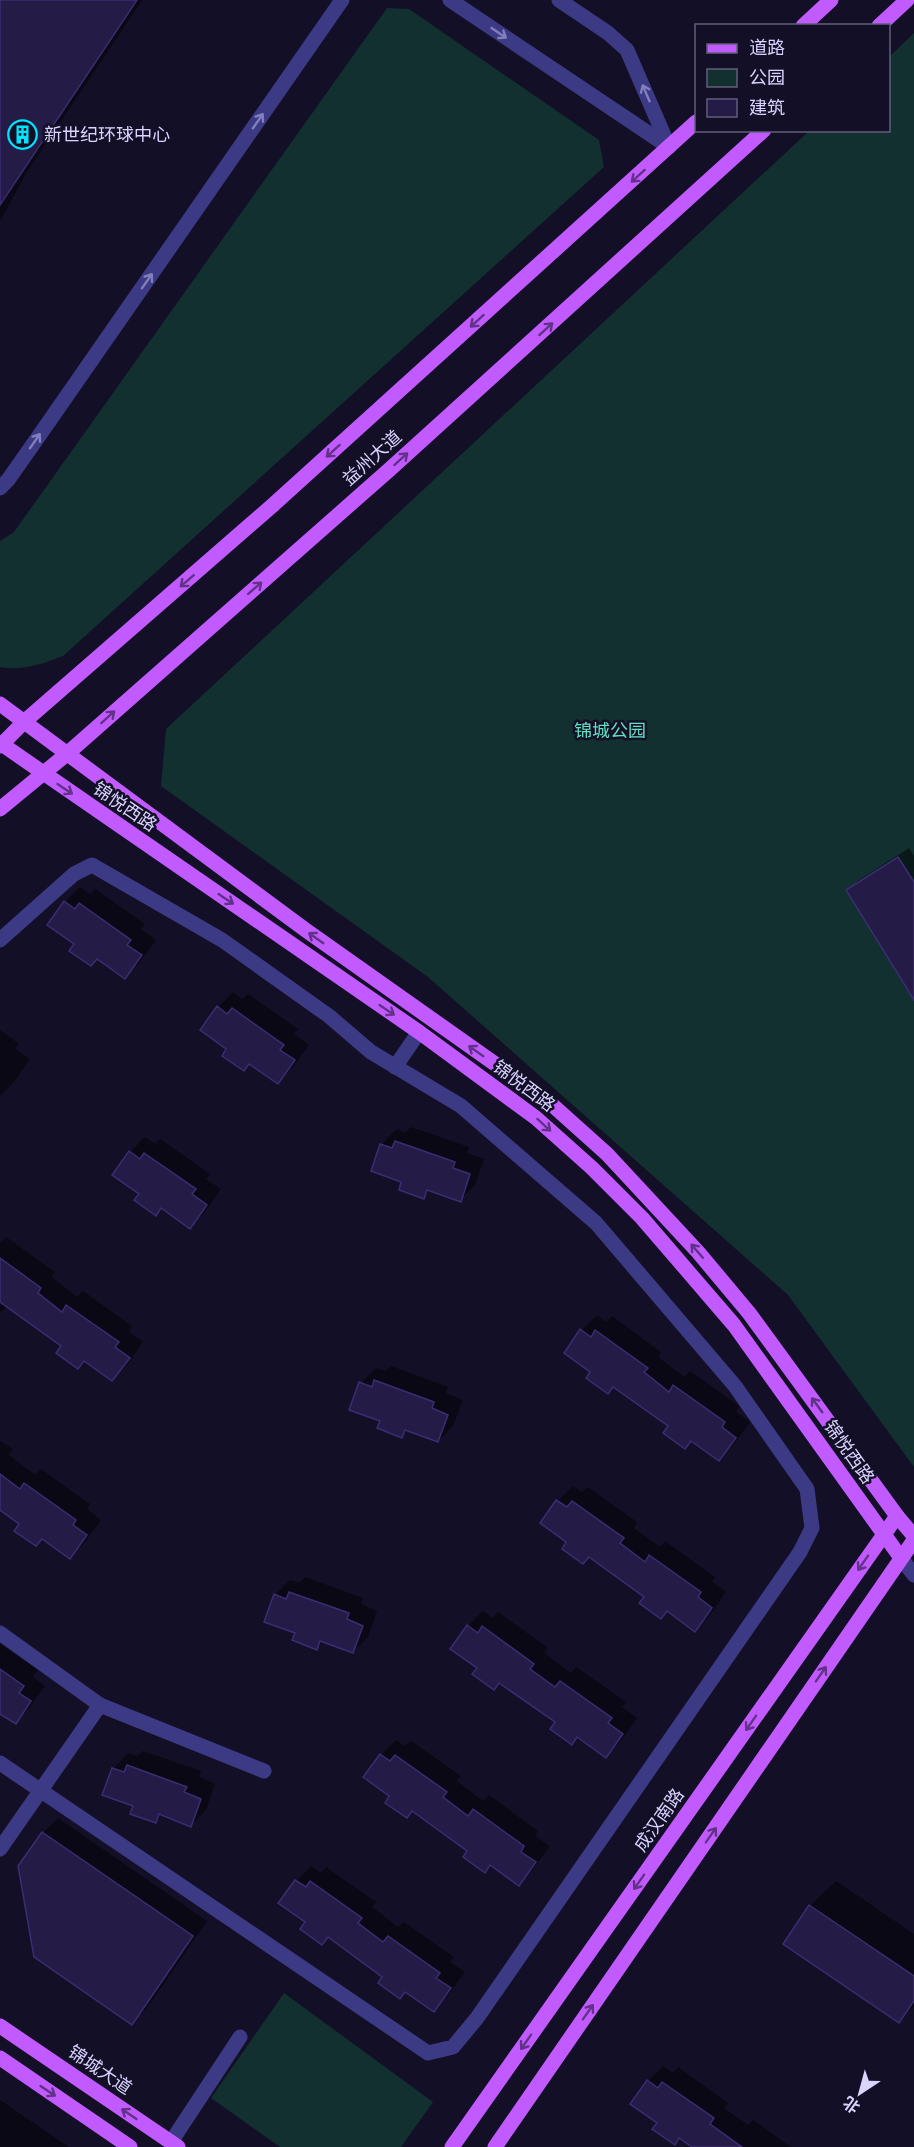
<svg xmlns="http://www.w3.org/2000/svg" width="914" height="2147" viewBox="0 0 914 2147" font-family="Jost,'Noto Sans SC',sans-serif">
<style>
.green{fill:#12302f}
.shadow{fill:#0007}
.building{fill:#241b47;stroke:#3b2d73;stroke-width:1.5}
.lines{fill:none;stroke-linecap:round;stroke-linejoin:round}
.minor{stroke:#3d3a85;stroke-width:15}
.major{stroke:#c25bff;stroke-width:15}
.oneway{stroke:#837fbc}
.oneway2{stroke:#623188}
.labels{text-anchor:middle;stroke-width:5;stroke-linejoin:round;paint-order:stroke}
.poi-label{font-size:18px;fill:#d9d4ff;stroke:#130f26;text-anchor:start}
.street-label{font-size:18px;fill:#d9d4ff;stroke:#130f26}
.park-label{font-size:18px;fill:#5fe0c0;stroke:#130f26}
</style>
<rect width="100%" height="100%" fill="#130f26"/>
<g class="green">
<path d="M387,8L409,9L599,140L604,167L63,656C43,664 21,671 0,667V541L14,532Z"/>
<polygon points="914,33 914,1467 788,1295 428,977 161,786 166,729 809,131 888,130 889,57"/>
<polygon points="284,1993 433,2102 401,2147 280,2147 211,2098"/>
</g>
<g class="shadow">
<polygon points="0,0 142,0 27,172 0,221"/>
<polygon points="909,848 914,856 914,997 848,890 859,880"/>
<polygon points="80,887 90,894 95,889 145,924 141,929 156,940 140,962 125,977 76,944 65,902"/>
<polygon points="233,992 242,999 248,994 298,1029 294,1034 309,1045 293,1067 278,1082 228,1049 218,1007"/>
<polygon points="0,1030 19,1044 15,1049 30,1059 14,1082 0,1096"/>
<polygon points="411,1127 469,1147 467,1153 484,1159 475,1185 460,1200 431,1190 424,1197 403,1181 373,1170 382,1144 397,1129 405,1133"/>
<polygon points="145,1137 155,1144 160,1139 210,1174 206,1179 221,1189 205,1212 190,1227 163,1207 156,1214 141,1193 130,1152"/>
<polygon points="6,1237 55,1272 52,1277 77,1297 83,1291 132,1326 129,1332 143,1342 127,1365 112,1379 8,1306 0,1312 0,1243"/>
<polygon points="597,1315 606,1322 612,1316 661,1352 658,1357 684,1377 690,1371 739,1406 736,1412 750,1422 734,1444 719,1459 592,1371 582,1330"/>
<polygon points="391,1366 448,1387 446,1393 463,1400 453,1426 438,1441 409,1429 402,1436 361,1383 376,1368 385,1371"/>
<polygon points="0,1441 13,1449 9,1455 35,1475 41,1469 90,1504 87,1509 101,1520 85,1542 70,1557 0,1508"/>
<polygon points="573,1486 582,1492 588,1487 637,1522 634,1528 660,1547 665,1541 715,1577 712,1582 726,1592 710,1615 695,1630 668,1610 661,1617 646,1596 542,1523 558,1501"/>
<polygon points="305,1577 363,1598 361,1604 377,1611 368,1637 353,1652 324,1641 317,1648 297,1632 275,1595 290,1580 299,1583"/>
<polygon points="483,1611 493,1618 498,1612 548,1648 544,1653 571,1673 576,1667 626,1702 622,1707 637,1718 621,1741 606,1756 578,1736 572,1743 557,1722 500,1682 494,1688 479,1667 468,1626"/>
<polygon points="0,1644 38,1670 33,1677 45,1686 30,1707 15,1722 0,1712"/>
<polygon points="396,1740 405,1746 411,1741 461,1776 457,1781 483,1801 489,1795 538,1831 535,1836 550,1846 533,1869 518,1884 491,1864 484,1871 469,1850 413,1810 407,1817 392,1796 365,1777 381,1755"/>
<polygon points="143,1751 201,1771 199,1777 215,1784 206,1810 191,1825 162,1814 155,1821 135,1805 113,1769 128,1753 137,1756"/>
<polygon points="58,1818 207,1921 147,2008 132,2023 20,1866 43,1833"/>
<polygon points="311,1866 321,1873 326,1867 376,1902 372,1907 398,1927 404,1922 454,1957 450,1962 465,1972 448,1995 434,2010 280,1903 296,1881"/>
<polygon points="836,1881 914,1934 914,2006 899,2021 810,1906"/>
<polygon points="663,2066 673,2073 678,2067 728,2103 724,2108 748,2125 753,2120 791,2147 695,2147 681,2137 674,2143 659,2122 648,2081"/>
<polygon points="0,2100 69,2147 0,2147"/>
</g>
<g class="building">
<polygon points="0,0 137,0 0,205"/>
<polygon points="898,857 914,882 914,1000 846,890"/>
<polygon points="64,901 75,909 79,903 131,940 127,945 142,955 125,979 97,959 91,966 69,951 74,944 47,925"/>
<polygon points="217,1006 227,1014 232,1008 284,1045 280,1050 295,1060 278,1084 249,1064 244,1071 222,1056 226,1049 200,1030"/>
<polygon points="395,1141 455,1162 453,1168 470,1174 461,1202 427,1190 424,1199 399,1190 401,1182 371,1171 380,1144 392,1148"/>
<polygon points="129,1151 140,1159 144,1153 196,1189 192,1194 207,1205 190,1229 161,1208 156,1216 134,1200 139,1194 112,1175"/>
<polygon points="0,1258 41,1288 38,1293 62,1312 66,1305 119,1342 115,1347 130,1358 112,1381 84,1361 78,1369 56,1353 61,1346 0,1302"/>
<polygon points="580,1329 591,1337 595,1330 648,1368 644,1372 669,1392 673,1385 725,1422 722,1427 736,1438 719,1461 691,1441 685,1449 663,1433 668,1426 613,1387 608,1394 586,1378 590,1372 564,1353"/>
<polygon points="374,1380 434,1402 432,1408 448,1415 438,1442 405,1430 402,1438 377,1428 380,1421 349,1410 359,1382 372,1387"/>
<polygon points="0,1474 20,1489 24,1483 76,1520 73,1525 87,1535 70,1559 42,1539 36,1546 14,1531 19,1524 0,1510"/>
<polygon points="556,1500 567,1507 572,1501 624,1538 620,1543 645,1562 649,1555 701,1592 698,1597 712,1608 695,1632 667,1611 661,1619 639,1603 644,1597 589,1557 583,1564 562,1549 566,1542 540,1523"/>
<polygon points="289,1592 349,1613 347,1619 363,1626 353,1653 320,1641 317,1650 292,1640 295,1633 264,1622 274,1594 286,1599"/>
<polygon points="467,1625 478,1633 482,1626 534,1664 530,1669 555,1687 560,1681 612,1718 608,1723 623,1734 606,1758 577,1737 572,1745 550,1729 555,1722 499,1683 494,1690 472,1674 477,1668 450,1649"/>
<polygon points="0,1669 24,1686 19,1693 31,1701 16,1724 0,1714"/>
<polygon points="380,1754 390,1761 395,1755 447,1792 443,1797 468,1816 473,1809 524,1846 521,1852 536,1862 519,1886 490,1865 485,1873 463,1857 467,1851 412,1811 407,1818 385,1803 389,1796 363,1777"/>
<polygon points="127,1765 187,1787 184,1792 201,1799 191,1827 159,1814 156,1823 130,1814 133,1806 102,1795 112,1768 124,1772"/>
<polygon points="42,1832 193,1936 132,2025 34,1957 18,1866"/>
<polygon points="295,1880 306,1887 310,1881 362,1918 358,1923 383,1942 388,1936 440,1973 436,1978 451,1988 434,2012 405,1992 400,1999 378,1983 382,1977 328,1937 322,1945 300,1929 305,1922 278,1903"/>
<polygon points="809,1905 914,1976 914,2001 899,2023 783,1944"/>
<polygon points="647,2080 658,2088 662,2082 714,2118 710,2124 742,2147 692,2147 679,2138 675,2145 652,2129 657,2123 630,2104"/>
</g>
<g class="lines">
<g class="minor">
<polyline points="450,0 669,147"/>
<polyline points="559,0 608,33 627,50 669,147"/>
<polyline points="0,488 8,480 41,433 342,0"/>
<polyline points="0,940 74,874 92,865 222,940 329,1016 371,1052 461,1106 596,1223 735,1386 807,1489 812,1528 800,1552 477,2018 453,2047 428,2053 0,1763"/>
<polyline points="395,1067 419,1032"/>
<polyline points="901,1558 914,1575"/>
<polyline points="0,1633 100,1705"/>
<polyline points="0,1849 100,1705 264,1771"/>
<polyline points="171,2142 240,2037"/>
</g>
<g class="major">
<polyline points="803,26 831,0"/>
<polyline points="879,26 907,0"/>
<polyline points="0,704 307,931 549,1102 607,1154 698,1252 749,1313 897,1516 914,1536"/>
<polyline points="0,743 419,1032 536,1118 592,1168 642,1218 734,1325 901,1558"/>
<polyline points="0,746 25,721 273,505 696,122"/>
<polyline points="0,809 68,753 389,470 764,130"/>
<polyline points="0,2026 178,2147"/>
<polyline points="0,2058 130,2147"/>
<polyline points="452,2147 897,1516"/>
<polyline points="495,2147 914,1540"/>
</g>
</g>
<defs><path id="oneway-shaft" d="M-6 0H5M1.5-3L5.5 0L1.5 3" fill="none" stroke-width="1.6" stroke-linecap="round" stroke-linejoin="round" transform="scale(1.5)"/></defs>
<g class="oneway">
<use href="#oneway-shaft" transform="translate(499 33) rotate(34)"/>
<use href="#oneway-shaft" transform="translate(646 93) rotate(-113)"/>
<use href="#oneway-shaft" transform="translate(258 121) rotate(-55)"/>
<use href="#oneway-shaft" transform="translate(147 281) rotate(-55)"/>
<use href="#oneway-shaft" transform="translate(35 441) rotate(-55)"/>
</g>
<g class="oneway2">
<use href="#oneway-shaft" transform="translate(638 176) rotate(138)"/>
<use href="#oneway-shaft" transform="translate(477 321) rotate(138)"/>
<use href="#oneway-shaft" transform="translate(546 329) rotate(-42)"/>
<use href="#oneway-shaft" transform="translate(333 451) rotate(138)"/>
<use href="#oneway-shaft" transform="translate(401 459) rotate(-42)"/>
<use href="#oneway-shaft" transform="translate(187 581) rotate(139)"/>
<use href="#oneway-shaft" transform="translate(255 588) rotate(-41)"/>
<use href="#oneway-shaft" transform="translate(108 717) rotate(-42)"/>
<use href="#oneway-shaft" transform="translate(65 789) rotate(34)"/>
<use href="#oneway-shaft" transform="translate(226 899) rotate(34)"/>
<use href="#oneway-shaft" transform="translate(316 938) rotate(-145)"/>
<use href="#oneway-shaft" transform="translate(387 1010) rotate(34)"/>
<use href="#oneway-shaft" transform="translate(476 1051) rotate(-145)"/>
<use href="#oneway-shaft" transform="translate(544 1125) rotate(42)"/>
<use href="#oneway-shaft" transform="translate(697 1251) rotate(-131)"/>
<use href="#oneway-shaft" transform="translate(817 1405) rotate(-126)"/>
<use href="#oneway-shaft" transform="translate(863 1563) rotate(125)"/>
<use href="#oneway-shaft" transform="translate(821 1674) rotate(-55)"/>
<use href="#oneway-shaft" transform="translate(751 1723) rotate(125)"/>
<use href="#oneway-shaft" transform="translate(711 1835) rotate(-55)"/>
<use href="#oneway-shaft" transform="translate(639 1882) rotate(125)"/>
<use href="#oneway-shaft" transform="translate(588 2012) rotate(-55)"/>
<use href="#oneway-shaft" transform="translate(526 2042) rotate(125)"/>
<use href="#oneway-shaft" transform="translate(48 2091) rotate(34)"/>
<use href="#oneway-shaft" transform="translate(129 2114) rotate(-146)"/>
</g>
<defs>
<symbol id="building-ring" viewBox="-11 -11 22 22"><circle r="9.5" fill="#130f26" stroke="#00e5ff" stroke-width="1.5"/><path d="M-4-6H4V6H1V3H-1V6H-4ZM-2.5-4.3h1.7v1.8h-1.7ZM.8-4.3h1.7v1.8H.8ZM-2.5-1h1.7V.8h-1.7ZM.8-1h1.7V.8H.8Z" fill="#00e5ff"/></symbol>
</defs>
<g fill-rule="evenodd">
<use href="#building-ring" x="6" y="118" width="33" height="33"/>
</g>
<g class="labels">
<g class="poi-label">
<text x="44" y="141">新世纪环球中心</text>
</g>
<g class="street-label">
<text transform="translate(372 458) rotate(-42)" y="6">益州大道</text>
<text transform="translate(125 807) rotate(34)" y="6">锦悦西路</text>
<text transform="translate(524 1086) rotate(37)" y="6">锦悦西路</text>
<text transform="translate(849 1452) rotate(55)" y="6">锦悦西路</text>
<text transform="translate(659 1820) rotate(-55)" y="6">成汉南路</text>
<text transform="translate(100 2070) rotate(34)" y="6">锦城大道</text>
</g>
<g class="park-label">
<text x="610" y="737">锦城公园</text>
</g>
</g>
<rect x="695" y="24" width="195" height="108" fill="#130f26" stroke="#625e7d" stroke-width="1.5"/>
<rect x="707" y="44" width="30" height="9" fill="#c25bff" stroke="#625e7d" stroke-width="1.5"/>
<text x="749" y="54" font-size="18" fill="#d9d4ff">道路</text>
<rect x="707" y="69" width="30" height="18" fill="#12302f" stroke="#625e7d" stroke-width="1.5"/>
<text x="749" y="84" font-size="18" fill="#d9d4ff">公园</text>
<rect x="707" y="99" width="30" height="18" fill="#241b47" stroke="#625e7d" stroke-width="1.5"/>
<text x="749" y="114" font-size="18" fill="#d9d4ff">建筑</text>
<g transform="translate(860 2093) rotate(216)" stroke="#130f26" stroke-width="4.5" paint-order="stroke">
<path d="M0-4.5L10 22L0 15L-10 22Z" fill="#d9d4ff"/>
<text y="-9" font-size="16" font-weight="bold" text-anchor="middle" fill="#d9d4ff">北</text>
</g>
</svg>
